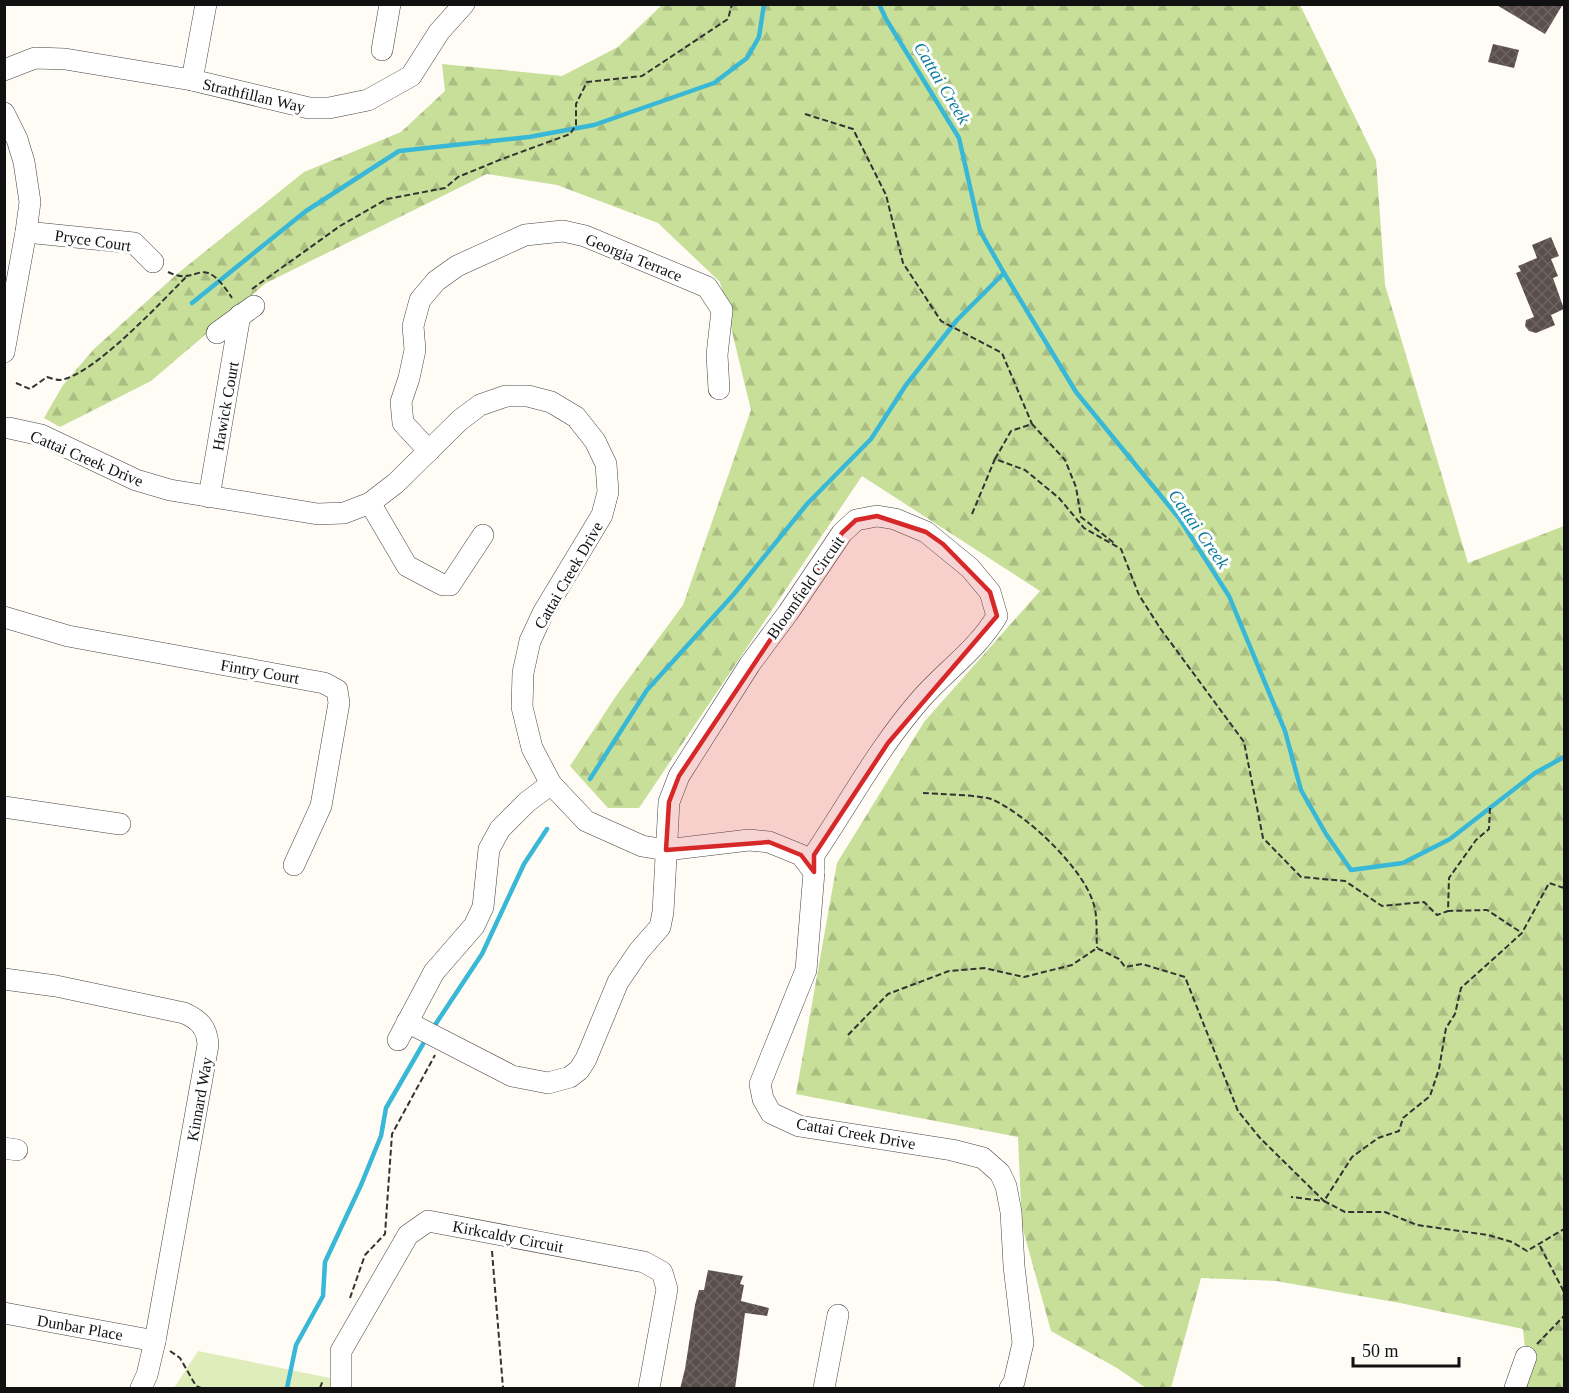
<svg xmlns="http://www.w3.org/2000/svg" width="1569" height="1393" viewBox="0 0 1569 1393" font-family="'Times New Roman',serif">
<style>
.grass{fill:#dfedbb}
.forest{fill:url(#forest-firs)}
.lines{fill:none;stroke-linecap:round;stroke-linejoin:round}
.stream{stroke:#38b8d6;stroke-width:4.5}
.building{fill:url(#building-cross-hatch)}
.minor-casing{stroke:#444;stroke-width:22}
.path{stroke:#333;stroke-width:2;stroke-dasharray:6 3;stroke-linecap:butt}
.minor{stroke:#fff;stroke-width:21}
.marked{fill:#d62828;fill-opacity:0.2;stroke:#d62828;stroke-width:4.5;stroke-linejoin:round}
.labels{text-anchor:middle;stroke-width:6;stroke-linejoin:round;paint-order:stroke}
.street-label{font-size:16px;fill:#111;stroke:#fff}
.water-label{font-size:18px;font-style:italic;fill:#107d9c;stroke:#fff}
</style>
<defs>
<pattern id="forest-firs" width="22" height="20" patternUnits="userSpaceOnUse" patternTransform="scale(1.5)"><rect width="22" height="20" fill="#c7df99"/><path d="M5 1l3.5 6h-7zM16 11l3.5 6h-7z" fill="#aabe83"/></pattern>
<pattern id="building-cross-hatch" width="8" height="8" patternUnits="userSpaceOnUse" patternTransform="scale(1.5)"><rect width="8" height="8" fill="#5a4f4c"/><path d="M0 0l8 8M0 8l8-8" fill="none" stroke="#6d6462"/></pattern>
</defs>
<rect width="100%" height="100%" fill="#fffbf5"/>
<polygon class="grass" points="198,1351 335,1379 335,1388 174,1388"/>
<polygon class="forest" points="662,5 1300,5 1376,160 1385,285 1468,563 1564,526 1564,1388 1520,1388 1526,1357 1523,1329 1400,1303 1276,1281 1201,1278 1171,1388 1146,1388 1117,1368 1051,1331 1022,1226 1018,1137 796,1094 837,863 924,722 1040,591 862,476 639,808 608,808 570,766 616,696 683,605 751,410 720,282 658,223 557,185 487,174 266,283 151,381 60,427 44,418 63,385 94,349 177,274 304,172 401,132 445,91 442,64 562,76 618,47"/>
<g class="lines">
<g class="stream">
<polyline points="879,4 886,19 959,138 980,231 1004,273 1076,392 1179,518 1229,596 1285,731 1301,790 1326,834 1351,870 1403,863 1450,839 1535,773 1564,757"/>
<polyline points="192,303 306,211 399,151 529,137 594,125 714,83 747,58 759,37 764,4"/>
<polyline points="590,779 647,690 734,594 807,504 871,439 906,385 957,320 1004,273"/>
<polyline points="435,1025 482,954 524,864 547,829"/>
<polyline points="287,1388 296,1345 323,1296 325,1262 361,1185 381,1136 386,1108 423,1044"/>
</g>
</g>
<g class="building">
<polygon points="1495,4 1563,4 1545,34"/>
<polygon points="1493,44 1519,50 1514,68 1488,62"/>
<polygon points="1551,237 1559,256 1551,259 1558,276 1553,278 1564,309 1551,315 1555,325 1536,333 1529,331 1525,326 1526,320 1534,317 1516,273 1521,271 1518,266 1537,258 1532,245"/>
<polygon points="708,1270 743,1276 740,1284 744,1285 741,1301 769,1308 767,1316 745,1313 735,1389 680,1389 685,1369 695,1305 699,1290 704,1290"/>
</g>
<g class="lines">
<defs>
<g id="minor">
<polyline points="382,50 390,4"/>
<polyline points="4,70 35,58 65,59 192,80 309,108 329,108 368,100 411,76 439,32 464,4"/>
<polyline points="192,80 206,4"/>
<polyline points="4,113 17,139 24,162 30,202 26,232 4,352"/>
<polyline points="26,232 134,243 153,262"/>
<polyline points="217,333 254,306"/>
<polyline points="9,428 41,435 136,480 170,490 318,514 344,513 370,503 396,483 460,420 480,405 506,396 528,396 551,402 576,417 595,441 606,464 608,492 602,515 543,613 530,641 523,673 522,707 532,748 551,784 586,821 642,846 666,850 749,840 769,842 801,855 814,872 806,970 760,1084 763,1099 771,1113 799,1126 952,1150 983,1158 1000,1173 1006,1186 1011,1212 1014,1266 1023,1343 1014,1382 1010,1388"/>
<polyline points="429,451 403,423 401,402 409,378 415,350 413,326 420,300 436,281 457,266 525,235 563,231 585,236 707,287 722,310 717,355 719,389"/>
<polyline points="209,497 240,315"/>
<polyline points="370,503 407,566 443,585 450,585 483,535"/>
<polyline points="4,617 68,636 324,683 337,690 339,703 321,806 294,865"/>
<polyline points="4,807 120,824"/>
<path d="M4,979L56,986L184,1013C200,1020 207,1028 208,1045L155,1341L147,1375L141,1388"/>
<path d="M407,1022L512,1076L548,1083L570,1077L579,1070L586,1059L618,982L639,951L660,927L663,912L669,802L679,776L750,664L788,613L842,533L856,520L877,516L895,519L926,532L970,568L990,592L997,616C977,650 945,671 920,700C879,747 849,803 814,855V872"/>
<polyline points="398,1040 434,972 474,926 483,907 489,849 500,829 527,802 551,784"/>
<polyline points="4,1148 17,1150"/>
<polyline points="4,1313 155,1341"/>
<polyline points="341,1388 341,1351 408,1235 428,1221 644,1262 662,1272 667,1289 649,1388"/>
<polyline points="824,1388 838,1315"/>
<polyline points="1515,1388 1526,1357"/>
</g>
</defs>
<use href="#minor" class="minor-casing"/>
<g class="path">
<polyline points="805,114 853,129 886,195 903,263 941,321 1002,353 1032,424"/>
<path d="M168,272C200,288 200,249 232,298"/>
<polyline points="252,289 340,226 387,199 445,188 458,177 502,159 570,134 576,125 576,104 587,82 642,76 728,19 732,4"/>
<path d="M16,383L30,389L47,377C50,378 56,380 60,380C93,376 163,300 188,275"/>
<polyline points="995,459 1011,431 1032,424 1065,460 1076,487 1081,517 1114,543"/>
<polyline points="972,514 995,459 1025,470 1059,498 1084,528 1121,549 1139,595 1160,628 1244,742 1263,838 1301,877 1345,881 1382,906 1424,902 1437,915 1448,911"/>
<path d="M923,793C938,794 979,795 991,799C1025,813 1082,867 1093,902C1098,915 1096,934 1097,948"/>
<polyline points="1490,808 1489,829 1476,840 1449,878 1448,911 1487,910 1522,933"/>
<polyline points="1564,888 1549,883 1522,933 1461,988 1455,1014 1446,1028 1439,1069 1430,1096 1403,1118 1399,1131 1378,1138 1352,1157 1324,1201 1345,1212 1385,1212 1417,1225 1488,1235 1512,1242 1527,1251 1564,1229"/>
<polyline points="848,1035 888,994 949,971 984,968 1024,977 1072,965 1097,948 1119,959 1125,967 1142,964 1185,977 1238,1111 1260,1138 1324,1201 1291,1197"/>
<polyline points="1540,1246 1563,1290 1564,1299"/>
<polyline points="492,1251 503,1388"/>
<polyline points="350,1298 365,1255 385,1234 392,1134 435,1055"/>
<polyline points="1537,1344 1564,1316"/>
<polyline points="170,1351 180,1358 196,1386 201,1388"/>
<polyline points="320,1388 323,1380"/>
</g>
<use href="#minor" class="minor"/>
</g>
<path class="marked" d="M877,516L926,532L943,544L990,592L997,616L888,743L814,855V872L801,855L769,842L666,850L669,802L679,776L842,533L856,520Z"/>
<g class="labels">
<g class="street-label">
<text transform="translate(254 95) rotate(13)" y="6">Strathfillan Way</text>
<text transform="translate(93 240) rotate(8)" y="6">Pryce Court</text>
<text transform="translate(634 257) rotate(22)" y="6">Georgia Terrace</text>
<text transform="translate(225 406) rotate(-80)" y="6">Hawick Court</text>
<text transform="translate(87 458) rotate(23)" y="6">Cattai Creek Drive</text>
<text transform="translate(568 575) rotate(-60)" y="6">Cattai Creek Drive</text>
<text transform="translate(805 587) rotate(-55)" y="6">Bloomfield Circuit</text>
<text transform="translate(260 671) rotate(10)" y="6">Fintry Court</text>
<text transform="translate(199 1099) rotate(-80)" y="6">Kinnard Way</text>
<text transform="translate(856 1133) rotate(10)" y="6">Cattai Creek Drive</text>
<text transform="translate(508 1236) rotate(11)" y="6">Kirkcaldy Circuit</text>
<text transform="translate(80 1327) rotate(10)" y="6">Dunbar Place</text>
</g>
<g class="water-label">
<text transform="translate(942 83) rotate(59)" y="6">Cattai Creek</text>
<text transform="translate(1199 529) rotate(55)" y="6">Cattai Creek</text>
</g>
</g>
<rect width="1569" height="1393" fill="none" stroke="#111111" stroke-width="12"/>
<path d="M1353 1357v9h106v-9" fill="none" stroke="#111111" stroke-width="3"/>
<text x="1362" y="1357" font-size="18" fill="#111111" stroke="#ffffff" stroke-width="4.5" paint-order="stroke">50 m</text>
</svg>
